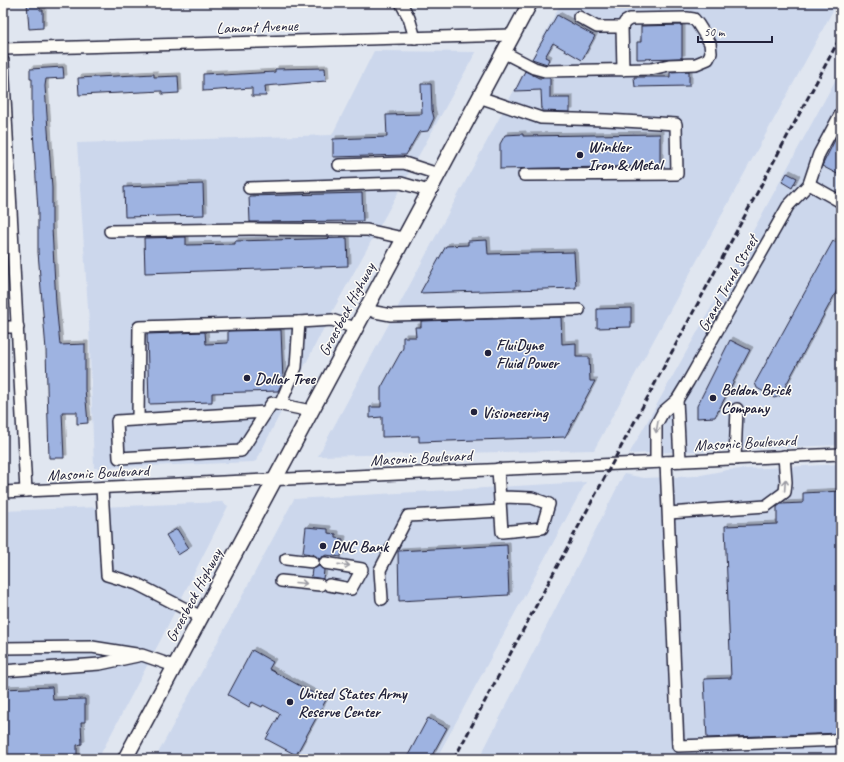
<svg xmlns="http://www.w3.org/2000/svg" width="844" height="762" viewBox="0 0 844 762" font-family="Caveat,sans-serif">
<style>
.built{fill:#ccd7ec}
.building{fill:#9eb3e1;stroke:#22223b;filter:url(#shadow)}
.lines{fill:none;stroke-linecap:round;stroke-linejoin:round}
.minor-casing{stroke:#22223b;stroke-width:14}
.major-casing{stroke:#22223b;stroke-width:17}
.minor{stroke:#fdfcf7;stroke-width:11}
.major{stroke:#fdfcf7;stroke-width:14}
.rail{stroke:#22223b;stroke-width:3;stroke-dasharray:6 3;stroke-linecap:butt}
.oneway{stroke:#9a9aa2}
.poi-dot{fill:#22223b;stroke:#fdfcf7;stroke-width:1.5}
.labels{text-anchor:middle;stroke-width:3;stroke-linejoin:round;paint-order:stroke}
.street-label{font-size:16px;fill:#22223b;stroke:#fdfcf7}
.poi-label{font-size:16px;font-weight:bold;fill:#22223b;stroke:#fdfcf7;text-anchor:start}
</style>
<defs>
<filter id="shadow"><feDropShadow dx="3" dy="-3" stdDeviation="0" flood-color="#0004"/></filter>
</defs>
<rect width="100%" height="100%" fill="#e0e6f0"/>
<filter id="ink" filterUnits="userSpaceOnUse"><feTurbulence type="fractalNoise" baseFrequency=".025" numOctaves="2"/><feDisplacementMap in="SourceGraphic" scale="8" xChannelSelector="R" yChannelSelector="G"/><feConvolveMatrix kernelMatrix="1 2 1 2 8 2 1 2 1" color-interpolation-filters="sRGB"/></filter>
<g filter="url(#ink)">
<g class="built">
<polygon points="561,3 837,3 594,450 318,456"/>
<polygon points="374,51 476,52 332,312 256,461 253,462 94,468 89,323 77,143 332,135"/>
<polygon points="841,70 841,445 629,454 707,315"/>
<polygon points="841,464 841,759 479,759 624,474 644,478 696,476 727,470"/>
<polygon points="586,482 436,759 155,759 294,499"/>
<polygon points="222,502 228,506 159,643 98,759 3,759 3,511"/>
</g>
<g class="building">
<polygon points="27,3 40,3 40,10 43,10 43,28 29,29"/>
<polygon points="557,15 595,36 582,60 553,43 545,57 549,59 547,64 532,59"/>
<polygon points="682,25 682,58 637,59 637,42 641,42 641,26"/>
<polygon points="63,67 64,78 46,79 45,86 52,188 52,228 56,303 60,345 85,344 85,389 88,423 77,424 77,412 62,412 64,458 49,458 46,350 38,252 38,211 32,114 32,79 30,79 30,69"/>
<polygon points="325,68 326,81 265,86 266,96 252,96 252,88 203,91 203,74 223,73 223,75 275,72 275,69"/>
<polygon points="525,71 539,78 550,78 550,98 570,98 570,112 542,111 541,90 515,91"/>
<polygon points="689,71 689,86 635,87 634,77 670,77 670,72"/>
<polygon points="154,74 154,77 178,76 179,93 162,94 162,91 79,95 78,78"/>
<polygon points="421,84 431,84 432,110 434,118 428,131 419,132 406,155 333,157 333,139 387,137 386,115 422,114"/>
<polygon points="841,128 841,176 822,166"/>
<polygon points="523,134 523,136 660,134 660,166 500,169 500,144 505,135"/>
<polygon points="787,173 797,178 792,188 782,182"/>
<polygon points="203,184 204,215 125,217 124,187"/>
<polygon points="362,193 363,221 250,222 249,196"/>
<polygon points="186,237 186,245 235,244 235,241 347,238 348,266 145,273 144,238"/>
<polygon points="487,240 488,254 574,252 576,288 420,293 446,246 468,245 468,241"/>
<polygon points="833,241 841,245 841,283 780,396 774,398 757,388 755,383"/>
<polygon points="631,308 631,327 597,328 597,309"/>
<polygon points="561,317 562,344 576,343 576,357 589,357 590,381 595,381 565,437 419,442 419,436 382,437 382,417 370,418 370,407 381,407 381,388 403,348 403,337 416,337 415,327 421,327 421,321"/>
<polygon points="281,330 283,381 278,391 212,393 212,402 149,404 147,334 205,332 206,344 228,343 228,331"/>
<polygon points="730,340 750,350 715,417 697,418 697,406"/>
<polygon points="841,491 841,733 707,738 704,679 731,678 725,526 777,524 777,507 781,504 803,503 803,493"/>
<polygon points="306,527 328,529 328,533 336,534 336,538 343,539 341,557 326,555 319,559 313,554 303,553"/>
<polygon points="177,529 189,548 178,555 166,535"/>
<polygon points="507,545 509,595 399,601 398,551"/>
<polygon points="319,566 324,570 323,579 311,577 312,569"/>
<polygon points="252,650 273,662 269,669 326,700 296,755 266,739 280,714 263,705 262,707 252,702 249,707 228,695"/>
<polygon points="52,687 53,700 85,699 85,722 81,722 82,744 77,745 77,759 3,759 3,689"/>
<polygon points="428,718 447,728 430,759 406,759"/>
</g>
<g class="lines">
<defs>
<g id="minor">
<polyline points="401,3 409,18 415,38"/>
<polyline points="579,17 597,27 622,27"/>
<polyline points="3,49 512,35"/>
<polyline points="503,52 534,68 545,71 651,69 669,65 696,64 708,59 711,53 710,43 698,24 694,19 687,18 630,19 625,22 622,27 623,70"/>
<polyline points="3,61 26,491"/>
<polyline points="479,97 541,118 606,120 676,124 677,174 524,175"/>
<polyline points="339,165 404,163 438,174"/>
<polyline points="809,184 841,202"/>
<polyline points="249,188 401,183 429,191"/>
<polyline points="110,231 249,229 367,230 403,238"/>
<polyline points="366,308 375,312 391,315 579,310"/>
<polyline points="3,327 18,327"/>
<polyline points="677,400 680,461"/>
<polyline points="280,405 296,367 299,322 332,320 355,328"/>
<polyline points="266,412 117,421 119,458 241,451 272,403 311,411"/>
<polyline points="138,419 139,327 299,322"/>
<polyline points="735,459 737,409"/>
<polyline points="656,462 656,425 663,412 677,400 688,382 788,206 809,184 819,154 841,113"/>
<polyline points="666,462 678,746 841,740"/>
<polyline points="498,469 502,532 542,528 549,504 532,498 500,497"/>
<polyline points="102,488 107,575 137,584 201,617"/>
<polyline points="3,492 841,454"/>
<polyline points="669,513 766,506 785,492 786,482 784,456"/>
<polyline points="286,559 313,562"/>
<polyline points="325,563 362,569 351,589 329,585"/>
<polyline points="281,581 320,585"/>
<polyline points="382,599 380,570 408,516 500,511"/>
<polyline points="3,648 92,647 136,654"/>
<polyline points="3,671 100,664 142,655 174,666"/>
</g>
<polyline id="major" points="125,759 530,3"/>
</defs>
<use href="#minor" class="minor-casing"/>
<use href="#major" class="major-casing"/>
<use href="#minor" class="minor"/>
<use href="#major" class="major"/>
<polyline class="rail" points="454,759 841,36"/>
</g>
<defs><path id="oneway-shaft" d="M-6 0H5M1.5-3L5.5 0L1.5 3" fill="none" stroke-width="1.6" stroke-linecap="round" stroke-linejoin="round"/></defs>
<g class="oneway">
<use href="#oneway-shaft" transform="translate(657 427) rotate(100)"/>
<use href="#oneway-shaft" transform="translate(785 485) rotate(-86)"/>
<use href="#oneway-shaft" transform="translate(344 565) rotate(6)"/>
<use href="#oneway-shaft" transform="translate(301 583) rotate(5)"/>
</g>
</g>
<g class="poi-dot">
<circle cx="580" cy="155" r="4"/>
<circle cx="488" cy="353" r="4"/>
<circle cx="247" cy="378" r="4"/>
<circle cx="713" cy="398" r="4"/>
<circle cx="474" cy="412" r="4"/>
<circle cx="323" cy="546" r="4"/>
<circle cx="290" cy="702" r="4"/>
</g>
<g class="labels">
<g class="street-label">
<text transform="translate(257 26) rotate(-2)" y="6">Lamont Avenue</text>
<text transform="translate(727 283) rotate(-61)" y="6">Grand Trunk Street</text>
<text transform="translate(346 309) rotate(-62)" y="6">Groesbeck Highway</text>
<text transform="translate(745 442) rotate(-3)" y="6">Masonic Boulevard</text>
<text transform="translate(421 457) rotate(-3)" y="6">Masonic Boulevard</text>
<text transform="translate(98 472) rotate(-3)" y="6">Masonic Boulevard</text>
<text transform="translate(193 595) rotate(-62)" y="6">Groesbeck Highway</text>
</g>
<g class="poi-label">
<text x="588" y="152">Winkler<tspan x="588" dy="18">Iron &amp; Metal</tspan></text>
<text x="496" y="350">FluiDyne<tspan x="496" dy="18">Fluid Power</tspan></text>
<text x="255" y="384">Dollar Tree</text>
<text x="721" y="395">Beldon Brick<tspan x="721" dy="18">Company</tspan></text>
<text x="482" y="418">Visioneering</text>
<text x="331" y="552">PNC Bank</text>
<text x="298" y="699">United States Army<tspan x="298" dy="18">Reserve Center</tspan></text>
</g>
</g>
<rect width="844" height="762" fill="none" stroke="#fdfcf7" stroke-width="16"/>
<rect x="8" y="8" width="828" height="746" fill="none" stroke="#22223b" stroke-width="1.5" filter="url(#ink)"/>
<path d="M698 36v6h74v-6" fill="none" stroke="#22223b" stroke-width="2"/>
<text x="704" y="36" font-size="12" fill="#22223b" stroke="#fdfcf7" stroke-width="3" paint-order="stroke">50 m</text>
</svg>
